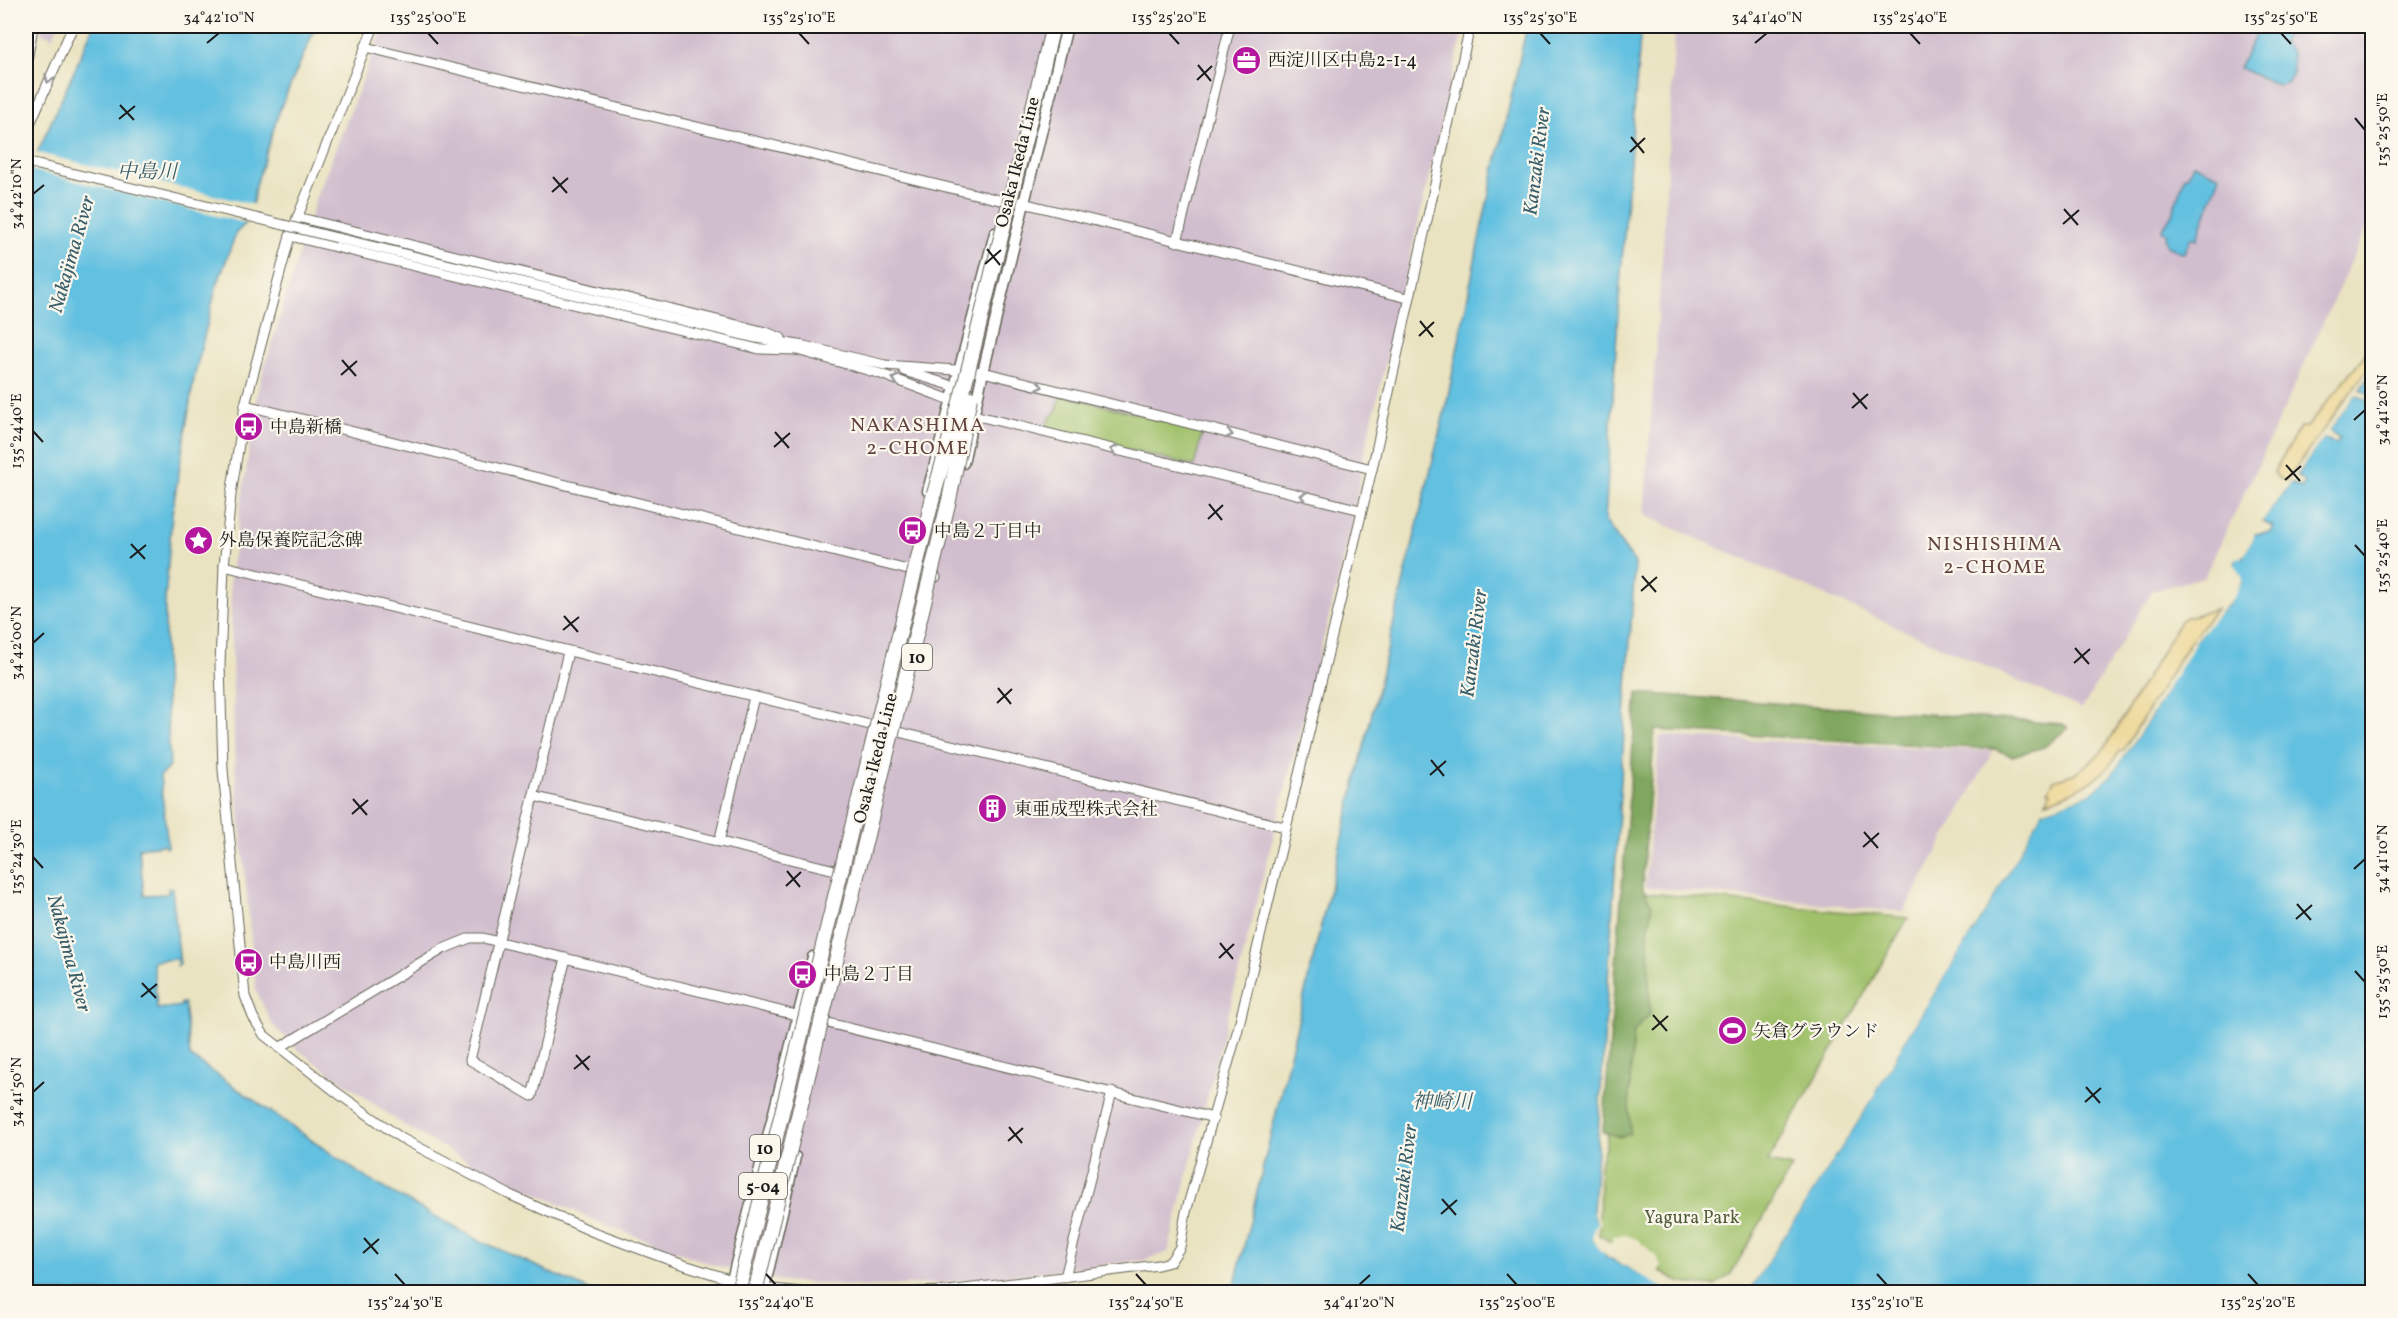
<svg xmlns="http://www.w3.org/2000/svg" width="2398" height="1318" viewBox="0 0 2398 1318" font-family="Vollkorn,'Noto Serif JP',serif">
<style>
.industrial{fill:#d0bdcd}
.green{fill:#a0c16a;stroke:#5e6e43;stroke-width:1.5}
.forest{fill:#80a75e;stroke:#4e623d;stroke-width:1.5}
.sand{fill:#eeda9e;stroke:#857b5d;stroke-width:1.5}
.water{fill:#62c0e0;stroke:#3f6e7e;stroke-width:1.5}
.pier{fill:#eae3c1}
.lines{fill:none;stroke-linecap:round;stroke-linejoin:round}
.minor-casing{stroke:#646256;stroke-width:11}
.major-casing{stroke:#646256;stroke-width:13}
.highway-casing{stroke:#646256;stroke-width:16}
.minor{stroke:#fff;stroke-width:9}
.major{stroke:#fff;stroke-width:10}
.highway{stroke:#fff;stroke-width:14}
.minor-bridge-casing{stroke:#646256;stroke-width:11;stroke-linecap:butt}
.highway-bridge-casing{stroke:#646256;stroke-width:16;stroke-linecap:butt}
.minor-bridge{stroke:#fff;stroke-width:9}
.highway-bridge{stroke:#fff;stroke-width:14}
.oneway{stroke:#999}
.ticks{fill:none;stroke:#1c1c1c;stroke-width:2}
.labels{text-anchor:middle;stroke-width:4.5;stroke-linejoin:round;paint-order:stroke}
.shield{fill:#fbf7ec;stroke:#5f5e5a;stroke-width:1.5}
.shield-label{font-size:16px;font-weight:bold;fill:#1c1c1c}
.poi-label{font-size:18px;fill:#1c1c1c;stroke:#fbf7ec;text-anchor:start}
.street-label{font-size:18px;fill:#1c1c1c;stroke:#fbf7ec}
.park-label{font-size:18px;fill:#515e3b;stroke:#fbf7ec}
.water-label{font-size:20px;font-style:italic;fill:#385e6a;stroke:#fbf7ec}
.neighbourhood-label{font-size:20px;letter-spacing:1.5px;fill:#624341;stroke:#fbf7ec}
.neatline{fill:none;stroke:#1c1c1c;stroke-width:2}
.ticks-label{font-size:15px;text-anchor:middle;fill:#1c1c1c}
</style>
<rect width="100%" height="100%" fill="#fbf7ec"/>
<filter id="ink" filterUnits="userSpaceOnUse"><feTurbulence type="fractalNoise" baseFrequency=".0167" numOctaves="2"/><feDisplacementMap in="SourceGraphic" scale="12" xChannelSelector="R" yChannelSelector="G"/><feConvolveMatrix kernelMatrix="1 2 1 2 8 2 1 2 1" color-interpolation-filters="sRGB"/></filter>
<filter id="wash" filterUnits="userSpaceOnUse"><feTurbulence type="fractalNoise" baseFrequency=".008" numOctaves="4" result="noise"/><feDisplacementMap in="SourceGraphic" scale="24" xChannelSelector="R" yChannelSelector="G"/><feGaussianBlur stdDeviation="1.35" result="paint"/><feColorMatrix in="noise" values="0 0 0 0 0 0 0 0 0 0 0 0 0 0 0 0 0 1.4 0 .05"/><feComposite in="paint" operator="in"/></filter>
<g filter="url(#wash)">
<rect width="100%" height="100%" fill="#eae3c1"/>
<g class="industrial">
<polygon points="39,26 58,26 52,38 47,34 43,35"/>
<polygon points="384,26 1464,26 1363,459 1354,518 1168,1252 1145,1260 944,1283 866,1287 781,1281 713,1265 596,1221 471,1163 408,1128 297,1049 272,1024 256,991 235,770 230,579 258,389 315,201"/>
<polygon points="1675,26 2351,26 2372,44 2372,216 2251,480 2204,577 2152,591 2082,709 1644,515 1663,245"/>
<polygon points="1660,736 1993,751 1904,912 1645,887"/>
</g>
<g class="green">
<polygon points="1061,395 1203,430 1194,466 1045,429 1050,418 1057,410"/>
<polygon points="1639,892 1908,918 1768,1162 1792,1167 1731,1274 1715,1286 1681,1283 1599,1235 1600,1163 1606,1144"/>
</g>
<polygon class="forest" points="1637,693 2063,724 2068,728 2044,747 2012,756 1994,749 1655,730 1642,887 1652,905 1648,932 1650,1014 1634,1031 1629,1096 1630,1134 1620,1137 1603,1132"/>
<g class="sand">
<polygon points="2372,340 2372,363 2286,481 2278,478 2274,472 2300,427 2307,427 2362,359"/>
<path d="M2216,609L2188,644L2123,751H2119C2104,782 2076,789 2046,802L2052,792L2048,791L2054,780L2076,773L2099,755L2108,743L2180,621L2184,618Z"/>
</g>
<g class="water">
<polygon points="93,26 316,26 280,109 254,191 254,198 246,223 236,233 216,288 194,378 172,514 165,601 165,674 170,766 160,776 168,847 165,848 164,845 139,848 144,895 168,894 168,888 172,888 180,965 177,966 177,959 153,961 157,1009 181,1006 181,1003 184,1003 190,1056 368,1179 470,1236 593,1292 26,1292 26,178 75,69"/>
<polygon points="1527,26 1641,26 1620,285 1605,521 1635,563 1593,1212 1598,1223 1593,1239 1607,1257 1675,1292 1233,1292 1447,401 1481,230"/>
<polygon points="2260,26 2291,26 2282,42 2292,53 2293,73 2287,83 2278,85 2239,68"/>
<polygon points="2193,164 2220,176 2197,239 2191,237 2184,253 2167,246 2165,238 2167,234 2162,230 2172,214 2185,176 2188,176"/>
<polygon points="2372,371 2372,1292 1748,1292 1871,1101 1903,1043 1991,902 2042,811 2089,794 2112,774 2155,710 2191,647 2207,625 2228,605 2242,582 2234,564 2237,556 2243,557 2254,534 2270,532 2273,527 2262,521 2291,483 2302,488 2305,481 2296,476 2323,438 2336,443 2340,438 2329,431 2354,395 2368,401 2371,395 2360,390"/>
</g>
<g class="pier">
<polygon points="34,152 255,205 249,224 26,169"/>
<polygon points="2354,392 2356,393 2327,434 2326,430"/>
<polygon points="2323,435 2325,436 2294,479 2294,475"/>
<polygon points="2293,480 2261,523 2260,523 2260,519 2289,481"/>
<polygon points="2256,531 2246,552 2240,558 2237,557 2234,563 2242,576 2242,582 2235,596 2199,636 2155,710 2112,774 2089,794 2042,811 1991,902 1903,1043 1871,1101 1748,1292 1725,1292 1744,1268 1750,1266 1755,1269 1755,1274 1748,1287 1778,1242 1767,1253 1759,1251 1759,1243 1782,1205 1794,1199 1798,1203 1782,1235 1807,1197 1988,900 2040,809 2087,791 2110,773 2152,708 2196,634 2233,594 2239,577 2231,561 2236,554 2241,555 2252,532"/>
<polygon points="1947,942 1953,944 1954,953 1938,981 1927,996 1921,998 1917,995 1917,989"/>
<polygon points="1872,1073 1876,1077 1876,1083 1859,1113 1848,1127 1839,1128 1837,1122 1841,1114 1866,1074"/>
<polygon points="1593,1212 1596,1212 1601,1222 1596,1230 1596,1239 1602,1249 1678,1292 1666,1290 1600,1251 1593,1239 1593,1229 1598,1223"/>
<polygon points="1623,1235 1637,1239 1655,1255 1661,1266 1658,1274 1651,1275 1636,1264 1618,1258 1611,1250 1610,1245 1614,1237"/>
</g>
</g>
<g filter="url(#ink)">
<g class="lines">
<defs>
<g id="minor">
<polyline points="374,26 290,236 245,405 231,495 224,566 220,664 223,770 245,996 253,1017 264,1035 336,1092 401,1138 508,1194 591,1231 678,1263 732,1280 764,1288 801,1292"/>
<polyline points="365,47 1004,201 1023,203 1408,298"/>
<polyline points="26,66 32,33"/>
<polyline points="26,133 73,26"/>
<polyline points="297,217 766,332 781,338"/>
<polyline points="290,236 759,349 796,350"/>
<polyline points="337,238 756,338 804,346 885,365 983,372 1372,469"/>
<polyline points="1177,242 1230,26"/>
<polyline points="790,348 881,374 956,402"/>
<polyline points="904,371 960,388"/>
<polyline points="245,405 936,577"/>
<polyline points="970,412 974,415 1361,510"/>
<polyline points="224,566 1285,827"/>
<polyline points="533,796 835,870"/>
<polyline points="719,842 754,697"/>
<polyline points="566,958 532,1096 470,1060 568,652"/>
<polyline points="279,1048 443,949 470,938 483,938 1214,1118"/>
<polyline points="1065,1277 1112,1092"/>
<polyline points="916,1292 948,1291 1158,1265 1170,1262 1180,1247 1186,1212 1238,1029 1372,469 1470,26"/>
</g>
<g id="major">
<polyline points="963,463 983,372 1067,26"/>
<polyline points="928,491 995,233"/>
<polyline points="732,1280 813,957"/>
<polyline points="764,1288 795,1157"/>
</g>
<g id="highway">
<polyline points="945,485 951,464"/>
<polyline points="868,790 884,728"/>
</g>
</defs>
<use href="#minor" class="minor-casing"/>
<use href="#major" class="major-casing"/>
<use href="#highway" class="highway-casing"/>
<use href="#minor" class="minor"/>
<use href="#major" class="major"/>
<use href="#highway" class="highway"/>
<defs>
<polyline id="minor-bridge" points="26,162 337,238"/>
<g id="highway-bridge">
<polyline points="738,1292 932,501 963,391 1053,26"/>
<polyline points="755,1292 949,500 970,398"/>
</g>
</defs>
<use href="#minor-bridge" class="minor-bridge-casing"/>
<use href="#highway-bridge" class="highway-bridge-casing"/>
<use href="#minor-bridge" class="minor-bridge"/>
<use href="#highway-bridge" class="highway-bridge"/>
</g>
<defs><path id="oneway-chevron" d="M-2-3.5L2.5 0L-2 3.5" fill="none" stroke-width="1.6" stroke-linecap="round" stroke-linejoin="round" transform="scale(1.5)"/></defs>
<g class="oneway">
<use href="#oneway-chevron" transform="translate(49 79) rotate(114)"/>
<use href="#oneway-chevron" transform="translate(896 379) rotate(-161)"/>
<use href="#oneway-chevron" transform="translate(1039 386) rotate(14)"/>
<use href="#oneway-chevron" transform="translate(1229 434) rotate(14)"/>
<use href="#oneway-chevron" transform="translate(1114 450) rotate(-166)"/>
<use href="#oneway-chevron" transform="translate(1304 496) rotate(-166)"/>
</g>
</g>
<path class="ticks" d="M428,33L438,44M799,33L809,44M1169,33L1179,44M1540,33L1550,44M1910,33L1920,44M2281,33L2291,44M207,43L219,33M1755,43L1767,33M1198,65L1211,81M1197,80L1212,66M120,105L134,120M2355,118L2365,130M119,119L135,106M1631,137L1644,153M1630,152L1645,138M553,177L567,193M552,192L568,178M33,194L44,185M2064,209L2078,225M2063,224L2079,210M987,249L1000,265M985,264L1001,250M1420,321L1433,337M1419,336L1434,322M342,360L356,376M341,375L357,361M1853,393L1867,409M1852,408L1868,394M2354,420L2365,410M33,431L43,442M775,432L789,448M774,447L790,433M2286,465L2300,481M2285,480L2301,466M1209,504L1222,520M1208,519L1223,505M131,544L145,559M2355,545L2365,556M130,558L146,545M1642,576L1656,592M1641,591L1657,577M564,616L578,632M563,630L579,617M33,643L44,633M2075,648L2089,664M2074,663L2090,649M998,688L1011,704M997,703L1012,689M1431,760L1444,776M1430,775L1446,761M353,799L367,815M352,814L368,800M1864,832L1878,848M1863,847L1879,833M33,857L43,868M2354,869L2365,859M787,871L800,887M786,886L801,872M2297,904L2311,920M2296,919L2312,905M1220,943L1233,959M1219,958L1234,944M2355,971L2365,982M142,983L156,998M141,997L157,984M1653,1015L1667,1031M1652,1030L1668,1016M576,1055L589,1070M574,1069L590,1056M2086,1087L2100,1103M33,1092L44,1082M2085,1102L2101,1088M1009,1127L1022,1143M1008,1141L1023,1128M1442,1199L1456,1215M1441,1214L1457,1200M364,1238L378,1254M363,1253L379,1239M395,1274L405,1285M766,1274L776,1285M1136,1274L1146,1285M1507,1274L1517,1285M1877,1274L1887,1285M2248,1274L2258,1285M1359,1285L1370,1275"/>
<defs>
<symbol id="office-disc" viewBox="-11 -11 22 22"><circle r="9.5" fill="#b5179e" stroke="#fbf7ec"/><path d="M-6-3h4V-5.5h4V-3h4V5H-6ZM-1-4.5V-3h2v-1.5ZM-6 0V1H6V0Z" fill="#fff"/></symbol>
<symbol id="bus-disc" viewBox="-11 -11 22 22"><circle r="9.5" fill="#b5179e" stroke="#fbf7ec"/><path d="M-5-6H5V4H4V6H2V4H-2V6H-4V4H-5ZM-3.5-4V0h7V-4ZM-3.5 1.2v1.5H-2V1.2ZM2 1.2v1.5H3.5V1.2Z" fill="#fff"/></symbol>
<symbol id="sight-disc" viewBox="-11 -11 22 22"><circle r="9.5" fill="#b5179e" stroke="#fbf7ec"/><path d="M0-6L1.8-2.2L6-1.7L2.9 1.2L3.7 5.4L0 3.3L-3.7 5.4L-2.9 1.2L-6-1.7L-1.8-2.2Z" fill="#fff"/></symbol>
<symbol id="building-disc" viewBox="-11 -11 22 22"><circle r="9.5" fill="#b5179e" stroke="#fbf7ec"/><path d="M-4-6H4V6H1V3H-1V6H-4ZM-2.5-4.3h1.7v1.8h-1.7ZM.8-4.3h1.7v1.8H.8ZM-2.5-1h1.7V.8h-1.7ZM.8-1h1.7V.8H.8Z" fill="#fff"/></symbol>
<symbol id="stadium-disc" viewBox="-11 -11 22 22"><circle r="9.5" fill="#b5179e" stroke="#fbf7ec"/><path d="M0-5a6.5 5 0 1 0 0 10a6.5 5 0 1 0 0-10ZM-3.5-1.8h7v3.6h-7Z" fill="#fff"/></symbol>
</defs>
<g fill-rule="evenodd">
<use href="#office-disc" x="1230" y="44" width="33" height="33"/>
<use href="#bus-disc" x="232" y="410" width="33" height="33"/>
<use href="#bus-disc" x="896" y="514" width="33" height="33"/>
<use href="#sight-disc" x="182" y="524" width="33" height="33"/>
<use href="#building-disc" x="976" y="792" width="33" height="33"/>
<use href="#bus-disc" x="232" y="946" width="33" height="33"/>
<use href="#bus-disc" x="786" y="958" width="33" height="33"/>
<use href="#stadium-disc" x="1716" y="1014" width="33" height="33"/>
</g>
<g class="labels">
<g class="shield">
<rect x="902" y="644" width="30" height="26" rx="4.5"/>
<rect x="750" y="1135" width="30" height="26" rx="4.5"/>
<rect x="739" y="1173" width="48" height="26" rx="4.5"/>
</g>
<g class="shield-label">
<text x="917" y="663">10</text>
<text x="765" y="1154">10</text>
<text x="763" y="1192">5-04</text>
</g>
<g class="poi-label">
<text x="1268" y="66">西淀川区中島2-1-4</text>
<text x="270" y="433">中島新橋</text>
<text x="934" y="537">中島２丁目中</text>
<text x="219" y="546">外島保養院記念碑</text>
<text x="1014" y="815">東亜成型株式会社</text>
<text x="269" y="968">中島川西</text>
<text x="824" y="980">中島２丁目</text>
<text x="1753" y="1037">矢倉グラウンド</text>
</g>
<g class="street-label">
<text transform="translate(1017 162) rotate(-76)" y="6">Osaka Ikeda Line</text>
<text transform="translate(875 758) rotate(-76)" y="6">Osaka Ikeda Line</text>
</g>
<g class="park-label">
<text x="1692" y="1223">Yagura Park</text>
</g>
<g class="water-label">
<text transform="translate(1536 161) rotate(-83)" y="7">Kanzaki River</text>
<text x="147" y="178">中島川</text>
<text transform="translate(71 254) rotate(-74)" y="7">Nakajima River</text>
<text transform="translate(1473 643) rotate(-83)" y="7">Kanzaki River</text>
<text transform="translate(70 953) rotate(75)" y="7">Nakajima River</text>
<text x="1442" y="1108">神崎川</text>
<text transform="translate(1403 1178) rotate(-83)" y="7">Kanzaki River</text>
</g>
<g class="neighbourhood-label">
<text x="918" y="431">NAKASHIMA<tspan x="918" dy="23">2-CHOME</tspan></text>
<text x="1995" y="550">NISHISHIMA<tspan x="1995" dy="23">2-CHOME</tspan></text>
</g>
</g>
<rect width="2398" height="1318" fill="none" stroke="#fbf7ec" stroke-width="66"/>
<rect x="33" y="33" width="2332" height="1252" class="neatline"/>
<g class="ticks-label">
<text x="219" y="22">34°42'10"N</text>
<text x="428" y="22">135°25'00"E</text>
<text x="799" y="22">135°25'10"E</text>
<text x="1169" y="22">135°25'20"E</text>
<text x="1540" y="22">135°25'30"E</text>
<text x="1767" y="22">34°41'40"N</text>
<text x="1910" y="22">135°25'40"E</text>
<text x="2281" y="22">135°25'50"E</text>
<text transform="translate(2382 130) rotate(-90)" y="5">135°25'50"E</text>
<text transform="translate(16 194) rotate(-90)" y="5">34°42'10"N</text>
<text transform="translate(2382 410) rotate(-90)" y="5">34°41'20"N</text>
<text transform="translate(16 431) rotate(-90)" y="5">135°24'40"E</text>
<text transform="translate(2382 556) rotate(-90)" y="5">135°25'40"E</text>
<text transform="translate(16 643) rotate(-90)" y="5">34°42'00"N</text>
<text transform="translate(16 857) rotate(-90)" y="5">135°24'30"E</text>
<text transform="translate(2382 859) rotate(-90)" y="5">34°41'10"N</text>
<text transform="translate(2382 982) rotate(-90)" y="5">135°25'30"E</text>
<text transform="translate(16 1092) rotate(-90)" y="5">34°41'50"N</text>
<text x="405" y="1307">135°24'30"E</text>
<text x="776" y="1307">135°24'40"E</text>
<text x="1146" y="1307">135°24'50"E</text>
<text x="1359" y="1307">34°41'20"N</text>
<text x="1517" y="1307">135°25'00"E</text>
<text x="1887" y="1307">135°25'10"E</text>
<text x="2258" y="1307">135°25'20"E</text>
</g>
</svg>
